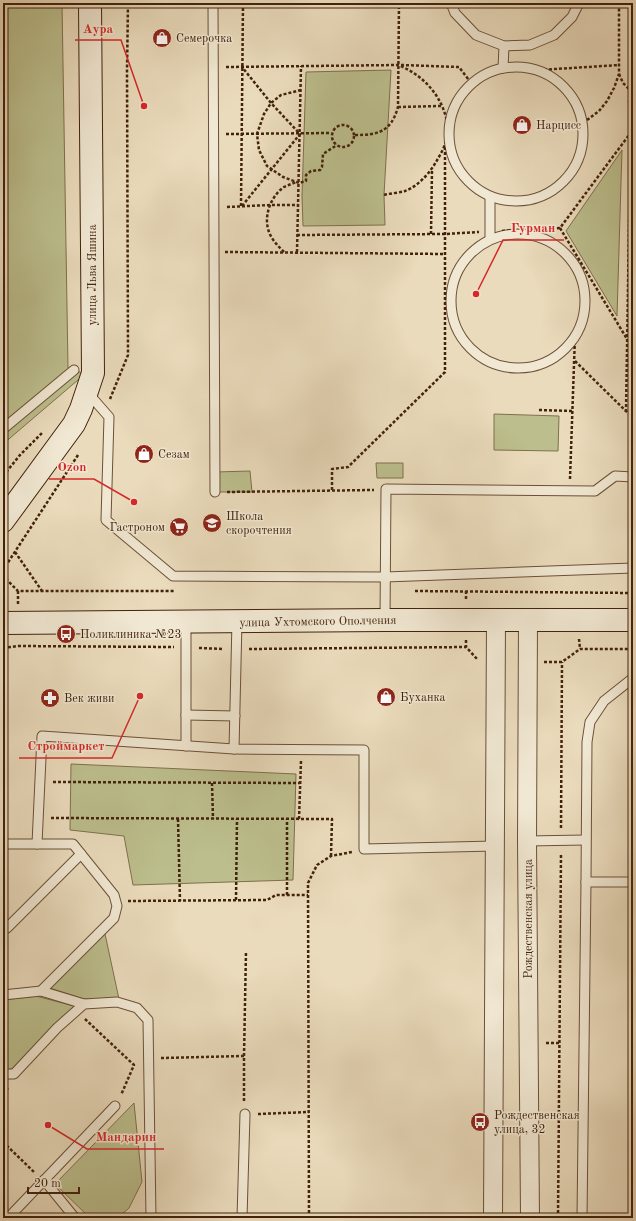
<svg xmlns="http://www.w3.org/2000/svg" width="636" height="1221" viewBox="0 0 636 1221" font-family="'Old Standard TT',serif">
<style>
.green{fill:#bcbe8d;stroke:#7f704c}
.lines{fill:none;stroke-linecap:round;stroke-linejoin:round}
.lane-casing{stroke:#6c5038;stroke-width:11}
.street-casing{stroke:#6c5038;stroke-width:20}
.secondary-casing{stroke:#42220c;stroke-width:24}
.path{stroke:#42220c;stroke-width:2.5;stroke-dasharray:3 2;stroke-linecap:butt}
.lane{stroke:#f1e8d3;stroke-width:9}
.street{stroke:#f1e8d3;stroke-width:18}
.secondary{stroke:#f1e8d3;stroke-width:22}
.labels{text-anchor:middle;stroke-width:3;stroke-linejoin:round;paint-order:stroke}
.poi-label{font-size:12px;fill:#42220c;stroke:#f1e8d3;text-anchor:start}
.street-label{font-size:12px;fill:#42220c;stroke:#f1e8d3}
.leader{fill:none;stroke:#d62828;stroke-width:1.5}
.callout-dot{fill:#d62828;stroke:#f1e8d3;stroke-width:1.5}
.callout-label{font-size:13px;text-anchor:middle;font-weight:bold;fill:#d62828;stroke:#f1e8d3;stroke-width:3;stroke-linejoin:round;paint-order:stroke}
</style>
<rect width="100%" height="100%" fill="#eadbbc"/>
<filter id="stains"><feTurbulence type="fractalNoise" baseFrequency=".005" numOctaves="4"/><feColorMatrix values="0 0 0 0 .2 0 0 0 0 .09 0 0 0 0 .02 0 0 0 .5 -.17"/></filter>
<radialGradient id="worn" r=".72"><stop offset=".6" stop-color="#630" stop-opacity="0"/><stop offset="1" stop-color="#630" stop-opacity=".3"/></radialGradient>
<g class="green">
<polygon points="3,3 62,3 68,368 85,374 3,444"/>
<polygon points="391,70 384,195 385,225 303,226 302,196 306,72"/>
<polygon points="622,150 617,316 566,231"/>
<polygon points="494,414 559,416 558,451 494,450"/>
<polygon points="376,463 403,463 403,478 377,478"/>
<polygon points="250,471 252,492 215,492 215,472"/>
<polygon points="71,764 296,774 293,880 133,885 124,836 70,830"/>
<polygon points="105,934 119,999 84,999 50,988"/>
<polygon points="36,996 74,1006 12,1069 3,1070 3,1000"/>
<polygon points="134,1103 142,1182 129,1208 118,1218 90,1218 55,1184"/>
</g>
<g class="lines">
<defs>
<g id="lane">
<polyline points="213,3 215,492"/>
<polyline points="451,3 455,13 476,35 504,46 530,45 554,35 572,17 579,3"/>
<circle cx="516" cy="134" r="67"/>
<polyline points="503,68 504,46"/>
<circle cx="518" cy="301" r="67"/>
<polyline points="490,239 490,197"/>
<polyline points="88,393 109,417 106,520 173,576 385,577 633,568"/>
<polyline points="3,429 74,370"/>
<polyline points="385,620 386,489 595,491 615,476 633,477"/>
<polyline points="186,622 186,746"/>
<polyline points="186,715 235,716"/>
<polyline points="234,749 237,621"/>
<polyline points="527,841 585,840"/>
<polyline points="3,844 73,844 114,895 117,906 114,918 41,991 3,995"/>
<polyline points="37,844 42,736 234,749 364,750 364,849 495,846"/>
<polyline points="586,882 587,742 590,722 604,701 633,678"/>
<polyline points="3,924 7,928 81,854"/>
<polyline points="41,991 84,1004"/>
<polyline points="3,1074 14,1074 57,1028 84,1004 117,1002 137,1008 148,1020 151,1218"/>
<polyline points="44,1180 75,1218"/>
<polyline points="8,1218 115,1106"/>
<polyline points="242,1218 245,1114"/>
<polyline points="582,1218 586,882 633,882"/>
</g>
<g id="street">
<polyline points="528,620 527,841 530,1218"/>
<polyline points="493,1218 496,621"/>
</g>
<g id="secondary">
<polyline points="3,521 74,424 81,409 93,373 90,3"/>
<polyline points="3,623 385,620 633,620"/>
</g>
</defs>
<use href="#lane" class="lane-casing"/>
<use href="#street" class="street-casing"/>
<use href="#secondary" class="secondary-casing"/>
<g class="path">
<polyline points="401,65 459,67 472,84"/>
<path d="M226,67L398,65C421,74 439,92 446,117C447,120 449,125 449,128C448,141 442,152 436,162C429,174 418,186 405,191C399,193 391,193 384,195V197"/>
<polyline points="539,70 619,65"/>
<polyline points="619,74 623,83 630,90 629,102 631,103 626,412"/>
<polyline points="301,90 281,95 271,103 264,114 257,134 259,150 267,166 283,177 299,183 306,181 306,175 311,171 320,170 322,167 323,154 337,145"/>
<polyline points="398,107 441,106"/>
<polyline points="583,123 599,111 607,101 614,88 619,74 619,3"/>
<circle cx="343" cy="136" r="11"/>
<polyline points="226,134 331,133"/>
<path d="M355,135C378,135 391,132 398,107L399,3"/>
<polyline points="241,206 243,3"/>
<polyline points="242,206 300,134 271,103 242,67"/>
<polyline points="227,207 270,205 298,205"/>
<polyline points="560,228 627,339"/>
<polyline points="502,231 560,228 629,135"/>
<polyline points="431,234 432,169"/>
<polyline points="297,235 445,234 479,232"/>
<polyline points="225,252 445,254"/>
<path d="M284,252C278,246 272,240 269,232C263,216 271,196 284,187C288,185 292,184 296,182"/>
<polyline points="297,252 301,66"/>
<polyline points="575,361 633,418"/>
<polyline points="110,399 128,355 127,71 128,3"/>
<polyline points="539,410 572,411"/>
<polyline points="78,455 5,567 7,580 18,591 174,591"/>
<polyline points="3,476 20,455 43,432"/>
<polyline points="570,479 575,336"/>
<polyline points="332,490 332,469 348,467 445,372 445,146"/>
<polyline points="227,492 374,490"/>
<polyline points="15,552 42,591"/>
<polyline points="18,591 18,605"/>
<polyline points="415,591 633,593"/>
<polyline points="466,591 466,601"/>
<polyline points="579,639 580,649"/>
<polyline points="466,640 466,647 478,660"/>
<polyline points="18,646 174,647"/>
<polyline points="3,648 18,646"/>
<polyline points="199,648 224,649"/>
<polyline points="249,649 466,647"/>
<polyline points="544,662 562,662 580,649 633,649"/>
<polyline points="53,782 300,783"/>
<polyline points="212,783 213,819"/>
<polyline points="51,818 332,819 331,856"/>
<polyline points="178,819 180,901"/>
<polyline points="299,819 301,761"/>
<polyline points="561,828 562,662"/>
<polyline points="287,895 287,819"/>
<polyline points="236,900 237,819"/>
<polyline points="128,901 267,900 276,895 308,895"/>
<polyline points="85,1019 134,1065 121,1095"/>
<polyline points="546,1043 559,1043"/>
<polyline points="244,1056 246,951"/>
<polyline points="161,1058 244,1056 244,1102"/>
<polyline points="3,1093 8,1088"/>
<polyline points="258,1114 309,1112"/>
<polyline points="3,1142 34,1172"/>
<polyline points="309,1218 308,883 317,865 331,856 352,852"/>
<polyline points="558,1218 561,853"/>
</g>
<use href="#lane" class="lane"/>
<use href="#street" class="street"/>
<use href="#secondary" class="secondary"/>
</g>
<defs>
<symbol id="shop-disc" viewBox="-11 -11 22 22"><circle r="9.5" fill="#8f2418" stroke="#f1e8d3"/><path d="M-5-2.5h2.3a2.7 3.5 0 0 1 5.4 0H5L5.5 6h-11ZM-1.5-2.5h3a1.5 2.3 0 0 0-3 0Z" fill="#fff"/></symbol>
<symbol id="school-disc" viewBox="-11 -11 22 22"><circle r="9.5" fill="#8f2418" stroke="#f1e8d3"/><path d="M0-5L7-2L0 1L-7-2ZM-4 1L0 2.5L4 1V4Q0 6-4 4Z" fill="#fff"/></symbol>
<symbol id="supermarket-disc" viewBox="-11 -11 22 22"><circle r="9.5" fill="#8f2418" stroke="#f1e8d3"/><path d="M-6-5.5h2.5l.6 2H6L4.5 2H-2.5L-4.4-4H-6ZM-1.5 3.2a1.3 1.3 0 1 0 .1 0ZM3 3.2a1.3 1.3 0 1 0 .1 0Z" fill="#fff"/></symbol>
<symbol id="bus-disc" viewBox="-11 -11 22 22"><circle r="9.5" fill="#8f2418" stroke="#f1e8d3"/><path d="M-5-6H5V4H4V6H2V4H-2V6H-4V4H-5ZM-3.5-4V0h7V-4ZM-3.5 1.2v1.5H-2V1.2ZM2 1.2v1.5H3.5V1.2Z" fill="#fff"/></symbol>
<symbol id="pharmacy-disc" viewBox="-11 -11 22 22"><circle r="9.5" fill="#8f2418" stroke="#f1e8d3"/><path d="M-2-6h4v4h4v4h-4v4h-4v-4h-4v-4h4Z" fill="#fff"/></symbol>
</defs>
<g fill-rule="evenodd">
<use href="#shop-disc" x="151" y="27" width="22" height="22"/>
<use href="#shop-disc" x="511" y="114" width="22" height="22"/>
<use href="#shop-disc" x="133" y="443" width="22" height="22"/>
<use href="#school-disc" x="201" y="512" width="22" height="22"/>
<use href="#supermarket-disc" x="168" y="516" width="22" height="22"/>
<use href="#bus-disc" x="55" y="623" width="22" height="22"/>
<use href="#shop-disc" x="375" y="686" width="22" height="22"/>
<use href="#pharmacy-disc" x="39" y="687" width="22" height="22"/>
<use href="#bus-disc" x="469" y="1111" width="22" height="22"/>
</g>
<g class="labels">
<g class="poi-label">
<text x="176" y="42">Семерочка</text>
<text x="536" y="129">Нарцисс</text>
<text x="158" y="458">Сезам</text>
<text x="226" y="520">Школа<tspan x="226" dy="14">скорочтения</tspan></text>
<text x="165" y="531" text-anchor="end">Гастроном</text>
<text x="80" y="638">Поликлиника №23</text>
<text x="400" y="701">Буханка</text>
<text x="64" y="702">Век живи</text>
<text x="494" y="1119">Рождественская<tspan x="494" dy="14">улица, 32</tspan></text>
</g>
<g class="street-label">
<text transform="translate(92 275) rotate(-90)" y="4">улица Льва Яшина</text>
<text transform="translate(318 621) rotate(-1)" y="4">улица Ухтомского Ополчения</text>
<text transform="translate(528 919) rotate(-90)" y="4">Рождественская улица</text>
</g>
</g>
<path class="leader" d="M144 106L121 40H75M476 294L503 240H564M134 502L94 479H49M140 696L112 758H19M48 1125L87 1149H164"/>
<g class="callout-dot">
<circle cx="144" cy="106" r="4"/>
<circle cx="476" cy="294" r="4"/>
<circle cx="134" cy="502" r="4"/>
<circle cx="140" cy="696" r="4"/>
<circle cx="48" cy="1125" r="4"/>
</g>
<g class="callout-label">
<text x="98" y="33">Аура</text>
<text x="533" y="232">Гурман</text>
<text x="72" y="471">Ozon</text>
<text x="66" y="750">Строймаркет</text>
<text x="126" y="1141">Мандарин</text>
</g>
<rect width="636" height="1221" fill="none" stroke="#eadbbc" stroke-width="16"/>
<rect x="4" y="4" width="628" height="1213" fill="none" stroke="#42220c" stroke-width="2"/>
<rect x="8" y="8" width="620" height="1205" fill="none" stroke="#42220c"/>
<path d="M28 1187v6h51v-6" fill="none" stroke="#42220c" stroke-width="2"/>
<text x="34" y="1187" font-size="12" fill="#42220c" stroke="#f1e8d3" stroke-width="3" paint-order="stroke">20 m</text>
<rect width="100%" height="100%" filter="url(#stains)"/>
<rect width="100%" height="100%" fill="url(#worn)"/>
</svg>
